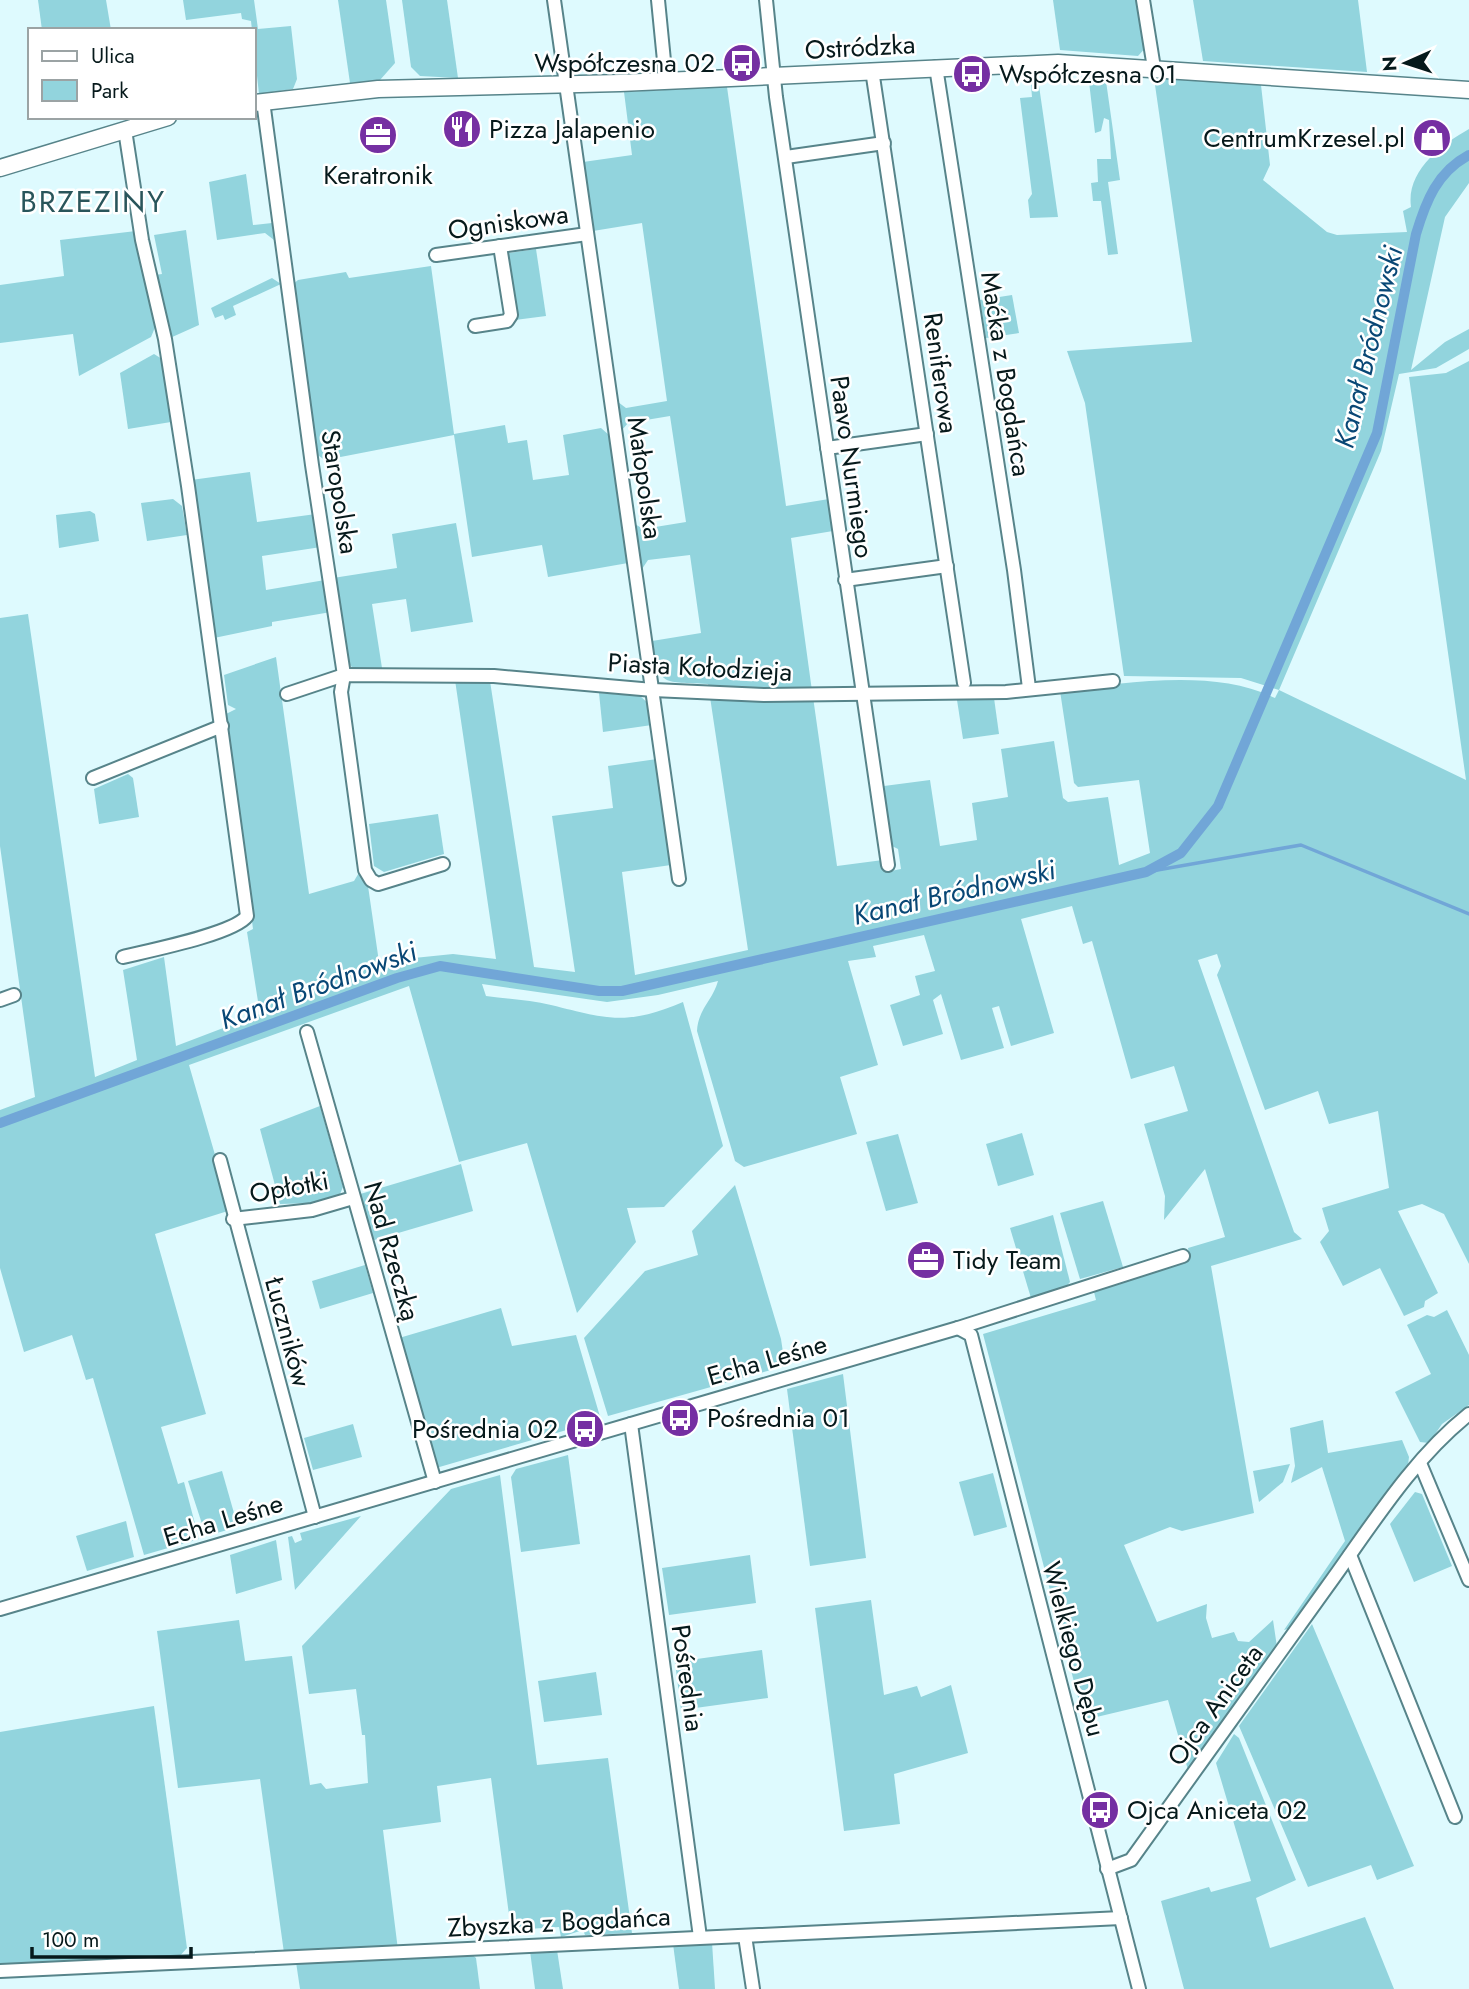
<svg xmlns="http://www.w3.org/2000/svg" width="1469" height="1989" viewBox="0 0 1469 1989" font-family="Jost,sans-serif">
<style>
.green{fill:#92d4dd}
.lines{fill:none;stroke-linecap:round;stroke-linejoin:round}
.stream{stroke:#71a6d7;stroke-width:3.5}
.canal{stroke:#71a6d7;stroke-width:10}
.minor-casing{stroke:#57848a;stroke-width:16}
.tertiary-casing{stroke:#57848a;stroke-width:19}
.minor{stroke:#fff;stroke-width:12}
.tertiary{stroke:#fff;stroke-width:16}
.labels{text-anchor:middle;stroke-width:5;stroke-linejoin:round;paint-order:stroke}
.street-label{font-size:26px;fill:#06191b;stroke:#fff}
.poi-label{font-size:26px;fill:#06191b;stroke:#fff;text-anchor:start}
.water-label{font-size:28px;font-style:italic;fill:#084775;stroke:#fff}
.quarter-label{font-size:30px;letter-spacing:2px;fill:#29555b;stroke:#fff}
</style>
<rect width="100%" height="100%" fill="#defafe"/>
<g class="green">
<polygon points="38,0 106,0 111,30 42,30"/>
<polygon points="183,0 254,0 258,29 291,26 297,79 293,89 259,94 251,21 242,19 241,13 186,20"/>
<polygon points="338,0 386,0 395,63 380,80 350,83"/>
<polygon points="402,0 447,0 458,78 420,76 411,67"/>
<polygon points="1053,0 1140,0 1147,46 1138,56 1060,50"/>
<polygon points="1193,0 1358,0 1367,72 1203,61"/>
<polygon points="1037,72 1058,217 1030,218 1028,200 1032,194 1020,98 1032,97 1030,73"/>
<polygon points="1088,73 1105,74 1120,180 1108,182 1118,254 1108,255 1101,201 1093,201 1091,183 1098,182 1097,159 1111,159 1109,120 1104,118 1101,131 1095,133"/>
<path d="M1154,78L1261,85L1270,165L1263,180L1327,232L1337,235L1407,232L1403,211L1411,207C1406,171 1441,145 1469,129V183L1445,217L1411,370L1445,342L1469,329V349L1436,368L1399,374L1381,451L1279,690L1466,780L1409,377L1446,373L1469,361V1264L1444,1214L1422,1204L1398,1211L1438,1293L1425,1301L1424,1307L1404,1316L1380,1268L1343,1286L1320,1242L1329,1231L1322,1208L1389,1188L1378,1111L1329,1124L1318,1091L1265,1110L1217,975L1221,966L1217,954L1198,960L1294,1232L1302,1239L1211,1266L1254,1513L1182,1531L1170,1527L1124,1545L1157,1622L1207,1604L1206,1618L1212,1638L1234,1632L1238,1641L1249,1642L1273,1620L1277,1647L1188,1770L1168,1700L1084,1720L983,1334L1096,1300L1093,1288L1190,1259L1188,1248L1225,1237L1205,1169L1164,1220L1165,1196L1144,1124L1188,1111L1174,1066L1131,1079L1092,941L1083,944L1072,906L1021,919L1054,1033L1011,1046L999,1006L992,1008L1004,1048L961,1060L941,994L933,1000L943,1034L903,1046L890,1005L920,995L915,976L935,971L924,935L873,946L876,957L848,961L878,1065L840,1077L857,1134L744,1167L735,1161L697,1031C698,1009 713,1000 718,981L658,995L607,1002L482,984L486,996C507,999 530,1000 551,1005C608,1019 626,1026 683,1002L723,1146L664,1207L627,1208L636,1242L577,1313L527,1143L459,1162L409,986L189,1065L231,1210L155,1234L206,1414L161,1427L178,1484L184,1482L199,1539L144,1555L93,1378L86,1380L72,1335L24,1352L0,1268V1110L35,1097L0,846V618L28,614L95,1077L137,1060L123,970L164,957L176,1046L260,1014L247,932L253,929L226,714L236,709L228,705L224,675L276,657L309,894L354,881L360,871L368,886L380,969L414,958L453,954L496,959L455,680L490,681L534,967L575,972L552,816L613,808L608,766L657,759L671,865L622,872L635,975L748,950L710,697H813L837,866L883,860L886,872L901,869L898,849L892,846L884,786L930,780L940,846L977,840L972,803L1008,797L1001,749L1054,741L1063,798L1068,802L1108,797L1119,865L1150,853L1139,780L1078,787L1074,783L1060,691C1126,683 1214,668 1275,698L1279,690L1241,678L1124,676L1085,403L1067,351L1192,342Z"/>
<path d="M727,87L786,506L829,499L833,531L791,538L812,691L710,689L708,684C664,681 659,689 652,641L701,633L690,555L648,560L642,569L635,524L643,529L686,522L670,416L628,423L622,430L618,402L626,408L667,401L642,223L593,231L583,162L632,155L624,92Z"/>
<polygon points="246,174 253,225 272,223 274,240 265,233 217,240 209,182"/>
<polygon points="186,230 199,325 170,338 155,275 162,274 154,235"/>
<polygon points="136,231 156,325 151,337 79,376 73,334 0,343 0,285 64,276 60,240"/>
<polygon points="536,249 546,316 515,320 506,259 509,253"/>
<polygon points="431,266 454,434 505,425 508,443 527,440 533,480 569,475 563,435 601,428 609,435 628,563 548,577 542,545 472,557 454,435 325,460 316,454 292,285 298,280 346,272 349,278"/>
<polygon points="272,278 281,284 233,306 236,315 225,320 223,315 215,318 211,308"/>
<polygon points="1012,295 1019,333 986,338 980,300"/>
<polygon points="154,354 162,359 171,422 128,429 120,373"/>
<polygon points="250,472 257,522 316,514 321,547 262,556 266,590 325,580 331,612 272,622 272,626 214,638 191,480"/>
<polygon points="173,499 182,506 187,535 147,541 141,503"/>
<polygon points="90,511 95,514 99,541 59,548 56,515"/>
<polygon points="456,523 473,622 411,632 406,599 372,604 382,668 353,668 347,662 333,578 397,568 392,534"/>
<polygon points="599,693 640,696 650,705 652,725 603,732"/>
<polygon points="994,698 999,734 963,739 957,700"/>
<polygon points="128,774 133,778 139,817 99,824 94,789"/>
<polygon points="438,814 444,854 384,872 374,866 369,824"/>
<polygon points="320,1106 343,1187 340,1194 316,1203 280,1204 260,1129"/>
<polygon points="1022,1133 1034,1175 998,1186 986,1144"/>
<polygon points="898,1134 918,1203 886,1211 866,1142"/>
<polygon points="461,1164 473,1211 371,1241 357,1195"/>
<polygon points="735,1185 781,1339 785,1366 608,1416 584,1338 645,1271 698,1255 692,1231"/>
<polygon points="1103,1201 1123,1267 1080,1279 1060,1213"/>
<polygon points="1053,1215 1070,1282 1066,1287 1031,1298 1010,1228"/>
<polygon points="365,1265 373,1293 320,1309 312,1281"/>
<polygon points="501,1308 512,1346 576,1335 601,1420 436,1468 399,1338"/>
<polygon points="1447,1310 1469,1355 1469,1405 1442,1424 1429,1443 1420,1442 1395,1392 1431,1374 1407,1325 1427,1315 1434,1317"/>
<polygon points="843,1374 866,1558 810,1566 787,1389"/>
<polygon points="1323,1420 1328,1453 1402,1440 1409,1457 1408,1465 1291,1628 1284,1630 1345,1541 1322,1467 1291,1483 1295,1466 1290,1428"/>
<polygon points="353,1424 362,1457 313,1470 304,1438"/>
<polygon points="568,1455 580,1544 521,1552 511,1477 516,1469"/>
<polygon points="1290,1464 1283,1482 1259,1502 1253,1471"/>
<polygon points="222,1471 238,1527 206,1536 188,1481"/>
<polygon points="993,1473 1007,1527 974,1536 959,1482"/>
<polygon points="500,1475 537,1765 608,1758 632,1933 585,1935 583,1930 561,1937 559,1927 511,1930 491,1778 437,1786 441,1822 383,1830 398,1950 284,1953 260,1779 178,1788 157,1631 239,1620 245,1661 292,1656 310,1785 321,1783 326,1789 368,1783 365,1735 362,1735 356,1689 309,1694 302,1646 451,1489"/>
<polygon points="1415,1492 1422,1494 1452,1566 1414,1582 1390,1524"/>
<polygon points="361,1516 295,1590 288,1537 292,1536 295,1543 302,1540 300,1533"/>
<polygon points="126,1521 134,1557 87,1571 76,1536"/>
<polygon points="276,1540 282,1580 236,1594 230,1555"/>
<polygon points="750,1555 756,1603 669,1615 662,1568"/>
<polygon points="871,1600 884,1695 917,1686 921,1697 951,1685 968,1753 894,1774 900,1824 844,1831 815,1608"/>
<polygon points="1312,1624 1414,1866 1377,1880 1371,1865 1308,1887 1239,1726"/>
<polygon points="762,1650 768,1698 681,1710 675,1662"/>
<polygon points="596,1672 602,1715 544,1722 538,1681"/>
<polygon points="154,1706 187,1948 178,1958 0,1966 0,1732"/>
<polygon points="1234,1734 1239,1738 1296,1880 1256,1898 1270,1948 1365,1917 1394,1989 1184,1989 1161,1901 1209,1887 1211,1892 1251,1881 1216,1763"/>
<polygon points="712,1942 715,1989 679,1989 673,1944"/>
<polygon points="557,1950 563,1989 535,1989 530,1951"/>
<polygon points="470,1953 476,1958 480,1989 300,1989 296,1962"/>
</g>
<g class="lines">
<polyline class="stream" points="1146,872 1301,845 1469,914"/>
<path class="canal" d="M0,1123L397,978L440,966L599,991H622L1146,872L1181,853L1218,806L1377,433L1416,234C1426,201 1437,172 1469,155"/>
<defs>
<g id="minor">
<polyline points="554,0 679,879"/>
<polyline points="658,0 666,81"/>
<polyline points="766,0 776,97 888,865"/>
<polyline points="1143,0 1154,68"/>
<polyline points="936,67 1014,570 1029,688"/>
<polyline points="872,70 964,683"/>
<polyline points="263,101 312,465 344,675 341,692 365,870 371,880 378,884 443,864"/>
<polyline points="786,157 884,143"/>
<polyline points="436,255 587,234"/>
<polyline points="475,326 507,321 511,315 500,246"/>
<polyline points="827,448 927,434"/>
<polyline points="845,580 947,566"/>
<polyline points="287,694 344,675 494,676 653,690 764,695 1006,692 1113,681"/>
<polyline points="93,778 222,726"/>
<path d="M123,957C147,951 234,934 247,916L188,486L165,339L142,240L125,130"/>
<polyline points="0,1000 14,995"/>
<polyline points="307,1032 435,1482"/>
<polyline points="220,1160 315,1517"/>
<polyline points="233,1219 312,1210 353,1198"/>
<polyline points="958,1328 971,1335 1139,1989"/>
<polyline points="631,1424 700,1937"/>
<polyline points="1420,1463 1469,1580"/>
<polyline points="1350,1555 1455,1817"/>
<polyline points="0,1609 958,1328 1183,1256"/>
<path d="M1107,1869L1131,1860C1196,1769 1262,1678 1327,1587C1370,1528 1411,1460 1469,1414"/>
<polyline points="745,1936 753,1989"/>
<polyline points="0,1971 1121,1918"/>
</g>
<g id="tertiary">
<polyline points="254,103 378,89 620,83 1058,63 1469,90"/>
<polyline points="0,168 168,117"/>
</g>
</defs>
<use href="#minor" class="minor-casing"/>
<use href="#tertiary" class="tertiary-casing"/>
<use href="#minor" class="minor"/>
<use href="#tertiary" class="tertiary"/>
</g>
<defs>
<symbol id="bus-disc" viewBox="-11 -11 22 22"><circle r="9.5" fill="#752fa2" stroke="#fff"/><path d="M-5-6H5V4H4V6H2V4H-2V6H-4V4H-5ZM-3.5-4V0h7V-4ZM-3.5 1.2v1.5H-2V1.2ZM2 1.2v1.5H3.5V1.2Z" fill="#fff"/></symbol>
<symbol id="restaurant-disc" viewBox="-11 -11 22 22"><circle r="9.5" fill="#752fa2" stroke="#fff"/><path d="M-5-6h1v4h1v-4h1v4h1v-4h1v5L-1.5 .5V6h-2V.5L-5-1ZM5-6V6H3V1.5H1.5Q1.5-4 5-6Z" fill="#fff"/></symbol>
<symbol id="office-disc" viewBox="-11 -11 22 22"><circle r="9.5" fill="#752fa2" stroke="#fff"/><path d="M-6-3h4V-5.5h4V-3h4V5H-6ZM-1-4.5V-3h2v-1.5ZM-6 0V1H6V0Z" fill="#fff"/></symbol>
<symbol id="shop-disc" viewBox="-11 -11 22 22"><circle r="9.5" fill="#752fa2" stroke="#fff"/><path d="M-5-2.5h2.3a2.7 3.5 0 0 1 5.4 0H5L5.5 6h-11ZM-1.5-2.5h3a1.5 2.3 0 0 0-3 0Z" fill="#fff"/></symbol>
</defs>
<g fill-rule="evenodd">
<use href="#bus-disc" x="720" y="41" width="44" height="44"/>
<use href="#bus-disc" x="950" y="52" width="44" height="44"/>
<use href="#restaurant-disc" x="440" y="107" width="44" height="44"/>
<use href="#office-disc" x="356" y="113" width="44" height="44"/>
<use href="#shop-disc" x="1410" y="116" width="44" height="44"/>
<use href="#office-disc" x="904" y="1238" width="44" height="44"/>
<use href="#bus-disc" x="658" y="1396" width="44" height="44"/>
<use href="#bus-disc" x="563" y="1407" width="44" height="44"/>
<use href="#bus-disc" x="1078" y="1788" width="44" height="44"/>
</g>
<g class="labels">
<g class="street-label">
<text transform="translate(860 47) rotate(-3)" y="9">Ostródzka</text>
<text transform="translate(508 222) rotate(-8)" y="9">Ogniskowa</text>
<text transform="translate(941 373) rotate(82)" y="9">Reniferowa</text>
<text transform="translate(1006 374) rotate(81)" y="9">Maćka z Bogdańca</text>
<text transform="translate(852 467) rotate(82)" y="9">Paavo Nurmiego</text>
<text transform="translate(645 478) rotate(82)" y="9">Małopolska</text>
<text transform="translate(340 492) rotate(81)" y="9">Staropolska</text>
<text transform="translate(700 667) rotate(3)" y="9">Piasta Kołodzieja</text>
<text transform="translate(289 1187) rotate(-10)" y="9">Opłotki</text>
<text transform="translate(392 1251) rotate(74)" y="9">Nad Rzeczką</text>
<text transform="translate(288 1332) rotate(75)" y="9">Łuczników</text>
<text transform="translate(767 1360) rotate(-16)" y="9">Echa Leśne</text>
<text transform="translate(223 1520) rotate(-17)" y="9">Echa Leśne</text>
<text transform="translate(1074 1649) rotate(75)" y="9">Wielkiego Dębu</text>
<text transform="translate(688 1678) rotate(82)" y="9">Pośrednia</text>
<text transform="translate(1215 1705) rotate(-54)" y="9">Ojca Aniceta</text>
<text transform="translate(559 1922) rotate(-3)" y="9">Zbyszka z Bogdańca</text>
</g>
<g class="poi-label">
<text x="715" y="72" text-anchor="end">Współczesna 02</text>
<text x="999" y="83">Współczesna 01</text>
<text x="489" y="138">Pizza Jalapenio</text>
<text x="1405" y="147" text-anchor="end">CentrumKrzesel.pl</text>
<text x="378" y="184" text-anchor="middle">Keratronik</text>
<text x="953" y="1269">Tidy Team</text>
<text x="707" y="1427">Pośrednia 01</text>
<text x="558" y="1438" text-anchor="end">Pośrednia 02</text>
<text x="1127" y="1819">Ojca Aniceta 02</text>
</g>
<g class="water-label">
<text transform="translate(1368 347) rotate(-76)" y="10">Kanał Bródnowski</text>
<text transform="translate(954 892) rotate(-13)" y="10">Kanał Bródnowski</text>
<text transform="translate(318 985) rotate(-20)" y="10">Kanał Bródnowski</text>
</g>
<g class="quarter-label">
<text x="93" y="212">BRZEZINY</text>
</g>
</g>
<rect x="28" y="28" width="228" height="91" fill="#ffffff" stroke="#9ba3a4" stroke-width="2"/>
<rect x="42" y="51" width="35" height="10" fill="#ffffff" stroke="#9ba3a4" stroke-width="2"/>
<text x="91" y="63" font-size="21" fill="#06191b">Ulica</text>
<rect x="42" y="80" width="35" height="21" fill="#92d4dd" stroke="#9ba3a4" stroke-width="2"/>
<text x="91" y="98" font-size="21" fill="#06191b">Park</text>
<g transform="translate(1406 63) rotate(267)" stroke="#ffffff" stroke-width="5" paint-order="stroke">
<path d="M0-5L12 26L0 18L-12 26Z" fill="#06191b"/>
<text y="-10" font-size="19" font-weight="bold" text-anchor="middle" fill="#06191b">N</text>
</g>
<path d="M32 1947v10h159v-10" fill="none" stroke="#06191b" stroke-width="3.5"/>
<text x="42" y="1947" font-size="21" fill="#06191b" stroke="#ffffff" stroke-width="5" paint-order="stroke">100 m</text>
</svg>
